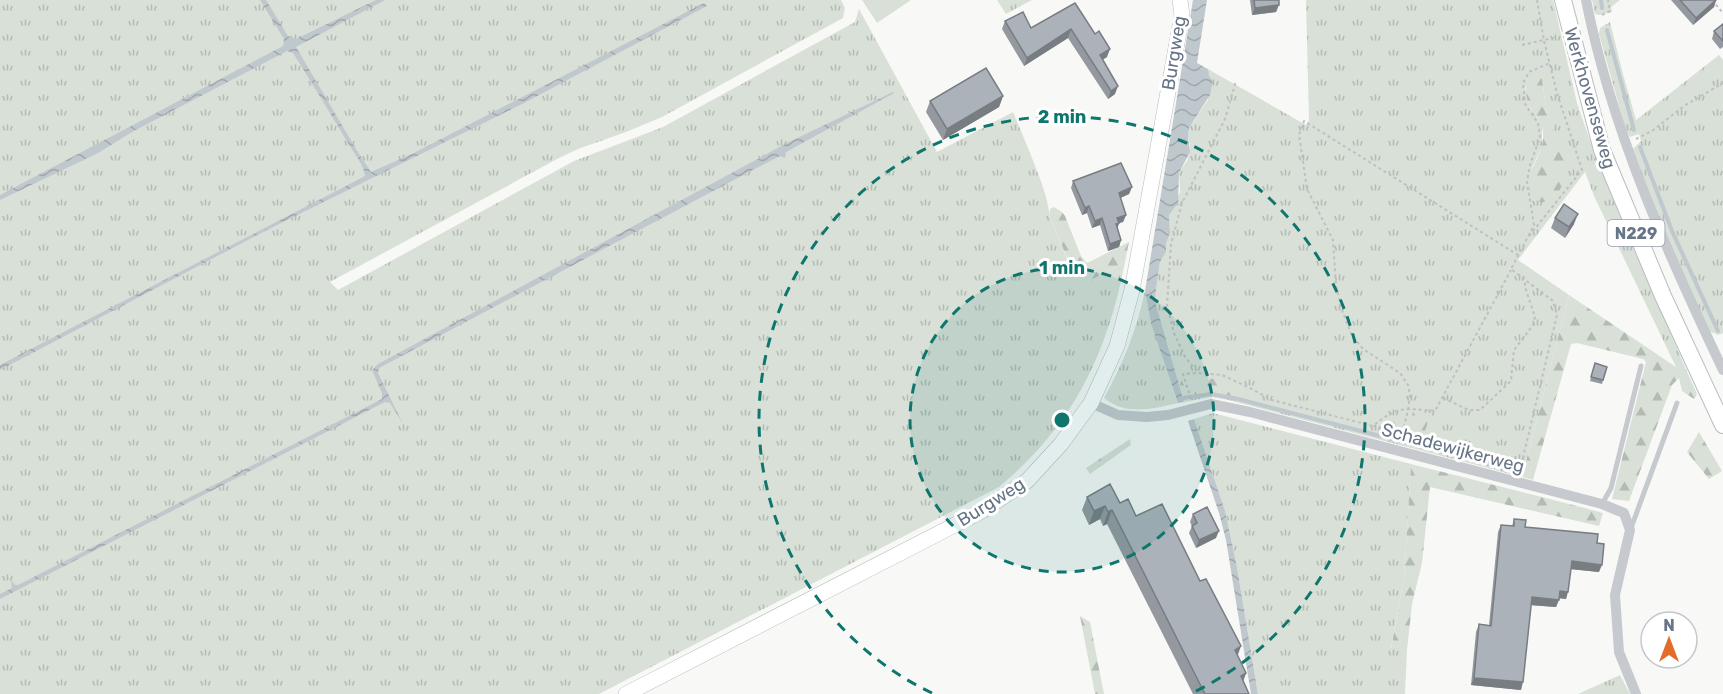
<svg xmlns="http://www.w3.org/2000/svg" width="1723" height="694" viewBox="0 0 1723 694" font-family="Rubik,sans-serif">
<style>
.grass{fill:url(#grass-tufts);fill-rule:evenodd}
.forest{fill:url(#forest-firs)}
.pitch{fill:#d9e0d7}
.water{fill:url(#water-waves)}
.lines{fill:none;stroke-linecap:round;stroke-linejoin:round}
.stream{stroke:#bfc8cd;stroke-width:4}
.secondary-casing{stroke:#b8bcc2;stroke-width:16}
.primary-casing{stroke:#b9bcc1;stroke-width:18}
.path{stroke:#bec0c3;stroke-width:2;stroke-dasharray:3 3;stroke-linecap:butt}
.lane{stroke:#c6c9cd;stroke-width:5}
.street{stroke:#c6c9cd;stroke-width:10}
.secondary{stroke:#fff;stroke-width:15}
.primary{stroke:#fff;stroke-width:16}
.wall{fill:#9499a0}
.shaded-wall{fill:#787d82}
.building{fill:#acb2ba;stroke:#787d82;stroke-width:1.5}
.ring{fill:none;stroke:#0f766e;stroke-width:3;stroke-dasharray:10 8}
.labels{text-anchor:middle;stroke-width:6;stroke-linejoin:round;paint-order:stroke}
.shield{fill:#fff;stroke:#959eab;stroke-width:1.5}
.shield-label{font-size:16px;font-weight:bold;fill:#677587}
.street-label{font-size:18px;fill:#677587;stroke:#fff}
.centre{fill:#0f766e;stroke:#fff;stroke-width:3}
.ring-label{font-size:18px;text-anchor:middle;font-weight:bold;fill:#0f766e;stroke:#fff;stroke-width:6;stroke-linejoin:round;paint-order:stroke}
</style>
<defs>
<pattern id="grass-tufts" width="24" height="20" patternUnits="userSpaceOnUse" patternTransform="scale(1.5)"><rect width="24" height="20" fill="#d9e0d7"/><path d="M3 7l-1-3M5 7V3M7 7l1-3M15 17l-1-3M17 17v-4M19 17l1-3" fill="none" stroke="#b4bab4"/></pattern>
<pattern id="forest-firs" width="22" height="20" patternUnits="userSpaceOnUse" patternTransform="scale(1.5)"><rect width="22" height="20" fill="#d9e0d7"/><path d="M5 1l3.5 6h-7zM16 11l3.5 6h-7z" fill="#b4bab4"/></pattern>
<pattern id="water-waves" width="16" height="10" patternUnits="userSpaceOnUse" patternTransform="scale(1.5)"><rect width="16" height="10" fill="#bfc8cd"/><path d="M0 5q4-4 8 0t8 0" fill="none" stroke="#9fa7ac"/></pattern>
</defs>
<rect width="100%" height="100%" fill="#f8f9f6"/>
<g class="grass">
<path d="M0,0H841L845,8L843,18L662,117L626,132L578,149L557,159L330,282L338,290L574,161L663,127L855,22L859,9L937,152L1013,112C1021,132 1051,198 1049,215L1072,271L1085,283L1125,262C1107,355 1073,425 999,487L599,694H0Z"/>
<polygon points="997,0 1032,0 1006,14"/>
<path d="M1306,0H1553L1577,103L1596,158L1685,367H1676L1594,196L1585,172L1518,260L1569,295L1522,477L1228,400L1211,397L1184,402L1155,301L1156,290L1160,262L1166,252V244L1170,233L1169,215L1180,192L1179,173L1188,159L1190,144L1188,137L1189,128L1208,100V69L1306,125L1309,120ZM1542,79L1547,115L1556,135L1531,170L1542,146V125L1530,108L1525,87Z"/>
<polygon points="1592,0 1620,0 1611,7 1612,12 1599,15 1595,14"/>
<polygon points="1610,22 1623,74 1636,120 1719,55 1723,60 1723,333 1718,335 1709,331 1655,210 1633,149 1641,141 1639,134 1630,137 1626,131 1599,34 1600,28"/>
<path d="M1145,291L1151,324L1178,403C1152,409 1126,416 1104,398C1123,364 1137,329 1145,291Z"/>
<polygon points="1213,413 1411,464 1404,577 1391,648 1407,650 1405,694 1258,694 1237,567 1225,512 1194,419"/>
<polygon points="1620,675 1630,694 1578,694"/>
</g>
<g class="forest">
<path d="M1534,74L1542,79L1547,115L1568,160L1564,183L1555,197L1548,202H1540L1532,198C1521,169 1549,154 1542,127C1541,123 1537,118 1535,115C1526,103 1524,89 1528,75Z"/>
<polygon points="1054,207 1062,212 1065,216 1081,256 1087,263 1129,242 1125,262 1085,283 1078,284 1049,215 1050,209"/>
<polygon points="1569,295 1676,367 1685,367 1697,394 1694,399 1682,391 1679,378 1672,385 1629,501 1612,499 1646,362 1643,359 1577,343 1571,344 1533,480 1522,477"/>
<polygon points="1219,378 1241,389 1243,398 1213,392 1185,395 1181,381"/>
<polygon points="1413,412 1431,413 1423,437 1408,432"/>
<polygon points="1405,413 1402,430 1381,426 1392,417"/>
<polygon points="1699,432 1722,471 1709,479 1687,452"/>
<polygon points="1130,439 1131,445 1090,474 1086,468"/>
<polygon points="1411,464 1577,506 1603,513 1599,526 1430,487 1422,563 1412,604 1407,650 1391,649 1404,577"/>
<polygon points="1080,616 1090,622 1104,694 1095,694"/>
</g>
<polygon class="pitch" points="862,0 911,0 877,23"/>
<g class="water">
<path d="M260,0H266L288,36L296,39L376,0H385L296,47L356,149L371,172L414,153L704,3L707,6L524,103L267,230L0,370V365L365,176C364,165 354,153 348,143C330,113 312,83 293,53L287,51L132,132L98,153L0,200V195L283,46L284,39Z"/>
<polygon points="1193,0 1207,0 1197,63 1208,69 1209,76 1213,81 1210,95 1189,128 1188,137 1190,152 1179,173 1178,203 1169,215 1170,233 1166,244 1166,252 1160,262 1156,290 1155,301 1184,402 1178,403 1151,324 1145,291"/>
<polygon points="893,92 894,93 786,152 785,158 780,156 749,172 379,368 378,373 403,424 390,403 385,402 0,599 0,594 12,588 11,580 15,585 18,585 382,399 382,393 372,370 378,364 787,143"/>
<polygon points="1194,419 1225,511 1237,567 1258,694 1251,694 1226,540 1219,513 1188,421"/>
</g>
<g class="lines">
<g class="stream">
<polyline points="1601,0 1602,8"/>
<polyline points="1607,30 1634,130"/>
<polyline points="1640,147 1672,231 1718,331"/>
<polyline points="1183,398 1211,394 1238,399 1515,471"/>
</g>
<defs>
<polyline id="secondary" points="626,694 982,511 1027,481 1061,444 1091,403 1117,346 1132,290 1182,15 1180,0"/>
<polyline id="primary" points="1563,0 1602,150 1663,296 1723,425"/>
</defs>
<use href="#secondary" class="secondary-casing"/>
<use href="#primary" class="primary-casing"/>
<g class="path">
<polyline points="1712,0 1723,13"/>
<polyline points="1602,15 1610,11 1608,0"/>
<polyline points="1522,45 1557,37"/>
<polyline points="1636,139 1652,131 1684,106 1723,83"/>
<polyline points="1529,236 1582,170 1557,93 1544,41 1537,0"/>
<polyline points="1197,371 1185,357 1174,333 1167,306 1171,244 1182,203 1225,119 1236,81"/>
<polyline points="1443,398 1469,410 1480,410 1511,381 1514,350 1533,325 1535,317 1525,287 1525,281"/>
<path d="M1191,399L1183,374L1198,373L1222,375L1248,387L1272,400L1373,426C1397,406 1405,408 1435,411L1511,270"/>
<polyline points="1373,426 1521,467"/>
<polyline points="1401,439 1408,410 1410,395 1408,385 1400,373 1363,349 1352,336 1342,310 1336,286 1333,240 1307,189 1299,135 1304,121 1518,255"/>
<polyline points="1520,470 1557,315 1553,301 1511,269 1534,225 1527,182 1530,165 1540,137 1538,123 1525,104 1523,83 1529,72 1550,63"/>
</g>
<g class="lane">
<polyline points="1602,504 1611,488 1641,366"/>
<polyline points="1631,528 1677,403"/>
</g>
<g class="street">
<path d="M1586,0C1612,131 1666,250 1723,370"/>
<polyline points="1091,403 1118,415 1147,417 1168,415 1211,404 1250,412 1602,504 1624,513 1630,530 1615,595 1619,652 1636,694"/>
</g>
<use href="#secondary" class="secondary"/>
<use href="#primary" class="primary"/>
</g>
<g class="wall">
<polygon points="1250,0 1279,0 1276,12 1252,15"/>
<polygon points="1671,0 1716,0 1714,7 1693,25"/>
<polygon points="1075,3 1107,57 1102,60 1115,94 1108,99 1068,38 1024,66 1002,29 1005,21 1031,28"/>
<polygon points="1723,24 1723,47 1720,49 1712,39 1714,31"/>
<polygon points="1003,96 999,107 943,140 926,112 930,101"/>
<polygon points="1073,181 1132,187 1129,194 1120,198 1126,215 1123,222 1119,223 1117,228 1121,240 1119,247 1108,251 1100,225 1092,228 1087,213 1082,215 1071,188"/>
<polygon points="1555,218 1574,224 1565,238 1551,228"/>
<polygon points="1595,363 1607,367 1602,384 1590,381"/>
<polygon points="1087,497 1120,503 1136,516 1200,581 1246,673 1243,681 1249,694 1193,694 1107,524 1103,526 1100,519 1089,525 1082,510"/>
<polygon points="1193,514 1216,538 1196,548 1189,533 1192,526 1190,522"/>
<polygon points="1514,519 1525,527 1597,543 1599,572 1571,569 1566,599 1559,598 1556,607 1531,605 1521,690 1471,685 1476,632 1479,624 1489,625 1498,532 1501,525 1512,526"/>
</g>
<g class="shaded-wall">
<polygon points="1716,0 1714,7 1693,25 1696,18"/>
<polygon points="1279,5 1276,12 1252,15 1255,8"/>
<polygon points="1071,29 1068,38 1024,66 1027,58"/>
<polygon points="1110,49 1107,57 1097,63 1100,55"/>
<polygon points="1118,86 1115,94 1108,99 1111,91"/>
<polygon points="1003,96 999,107 943,140 947,129"/>
<polygon points="1132,187 1129,194 1116,200 1119,193"/>
<polygon points="1089,206 1087,213 1082,215 1085,208"/>
<polygon points="1578,214 1574,224 1565,238 1569,227"/>
<polygon points="1126,215 1123,222 1119,223 1117,230 1113,231 1117,218"/>
<polygon points="1102,218 1100,225 1092,228 1095,221"/>
<polygon points="1121,240 1119,247 1108,251 1110,244"/>
<polygon points="1105,506 1100,519 1089,525 1094,511"/>
<polygon points="1112,510 1107,524 1103,526 1108,512"/>
<polygon points="1219,531 1216,538 1196,548 1199,540"/>
<polygon points="1572,561 1602,565 1599,572 1569,569"/>
<polygon points="1560,591 1568,592 1566,599 1558,598"/>
<polygon points="1532,597 1559,600 1556,607 1529,605"/>
<polygon points="1241,646 1236,660 1235,650"/>
<polygon points="1246,673 1241,687 1241,676"/>
<polygon points="1474,678 1523,682 1521,690 1471,685"/>
</g>
<g class="building">
<polygon points="1254,0 1279,0 1279,5 1255,8"/>
<polygon points="1680,0 1716,0 1696,18"/>
<polygon points="1075,3 1095,34 1099,31 1110,49 1100,55 1118,86 1111,91 1071,29 1027,58 1005,21 1023,12 1031,28"/>
<polygon points="1723,24 1723,41 1714,31"/>
<polygon points="986,68 1003,96 947,129 930,101"/>
<polygon points="1121,163 1132,187 1119,193 1126,215 1117,218 1119,223 1116,224 1121,240 1110,244 1102,218 1095,221 1089,206 1085,208 1073,181"/>
<polygon points="1564,204 1578,214 1569,227 1555,218"/>
<polygon points="1595,363 1607,367 1603,380 1591,377"/>
<polygon points="1110,484 1120,503 1128,499 1136,516 1162,504 1200,581 1206,579 1241,646 1235,650 1246,673 1241,676 1249,694 1205,694 1112,510 1108,512 1105,506 1094,511 1087,497"/>
<polygon points="1207,507 1219,531 1199,540 1192,526 1197,523 1193,514"/>
<polygon points="1514,519 1526,520 1525,527 1598,534 1597,543 1604,544 1602,565 1572,561 1568,592 1560,591 1559,600 1532,597 1523,682 1474,678 1479,624 1491,626 1501,525 1514,526"/>
</g>
<circle cx="1062" cy="420" r="152" fill="#0f766e" fill-opacity=".12"/>
<g class="ring">
<circle cx="1062" cy="420" r="152"/>
<path d="M932 693A303 303 0 1 1 1192 693"/>
</g>
<g class="labels">
<rect class="shield" x="1607.5" y="220" width="57" height="26" rx="4.5"/>
<g class="shield-label">
<text x="1636" y="239">N229</text>
</g>
<g class="street-label">
<text transform="translate(1174 53) rotate(-81)" y="6">Burgweg</text>
<text transform="translate(1590 98) rotate(74)" y="6">Werkhovenseweg</text>
<text transform="translate(1453 448) rotate(15)" y="6">Schadewijkerweg</text>
<text transform="translate(991 502) rotate(-32)" y="6">Burgweg</text>
</g>
</g>
<circle cx="1062" cy="420" r="9" class="centre"/>
<g class="ring-label">
<text x="1062" y="123">2 min</text>
<text x="1062" y="274">1 min</text>
</g>
<g transform="translate(1669 640)"><circle r="28" fill="#ffffff" stroke="#c2c8cf" stroke-width="1.5"/>
<path d="M0-4.5L10 22L0 15L-10 22Z" fill="#e36c2b"/>
<text y="-9" font-size="16" font-weight="bold" text-anchor="middle" fill="#677587">N</text>
</g>
</svg>
